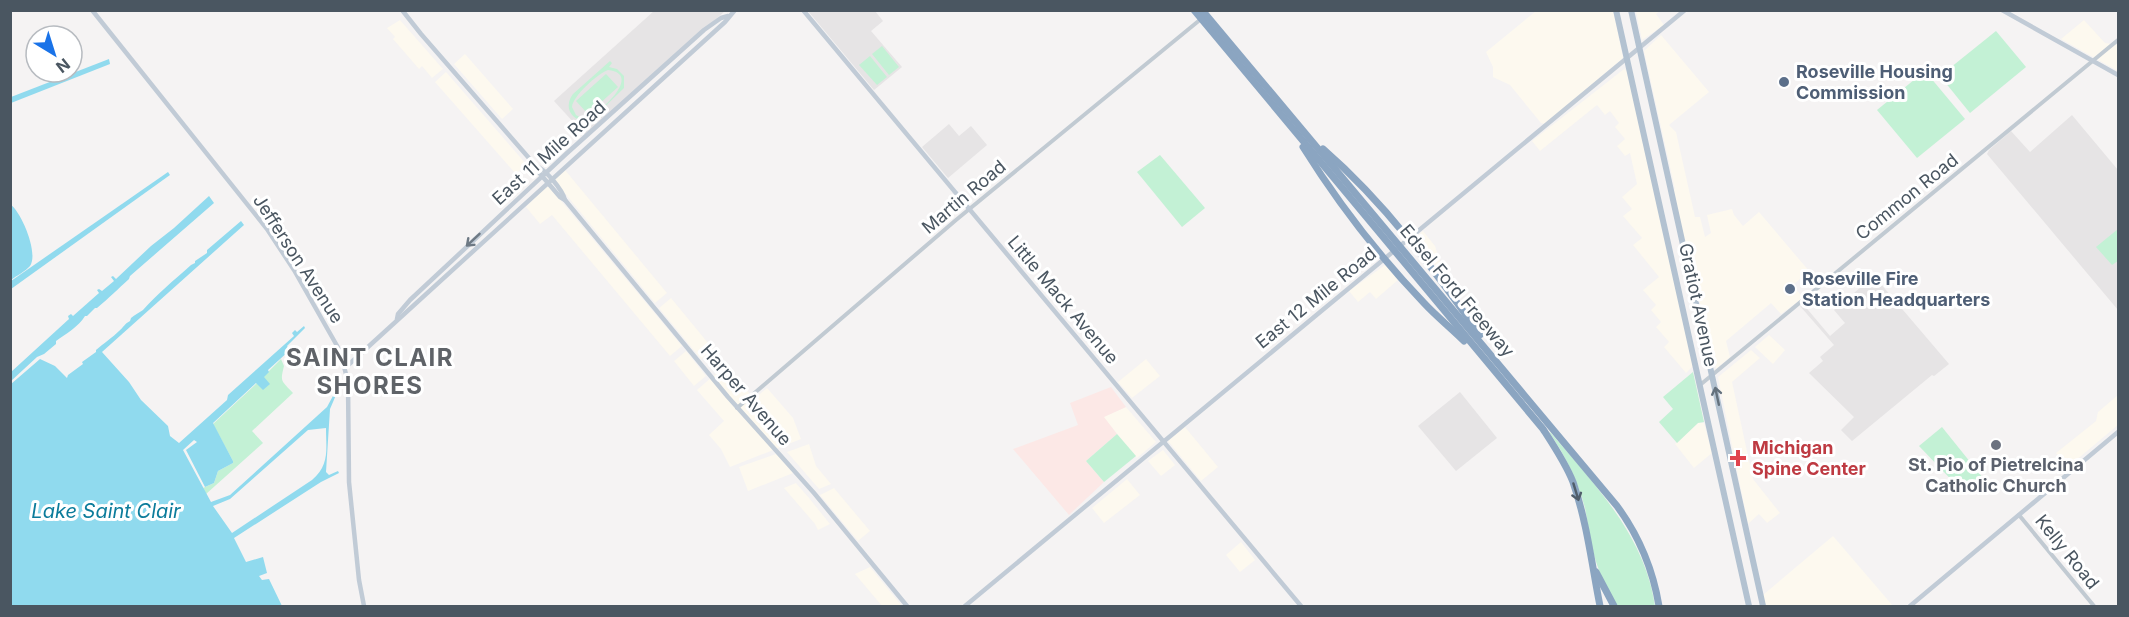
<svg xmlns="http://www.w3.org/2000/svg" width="2129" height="617" viewBox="0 0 2129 617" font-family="Inter,sans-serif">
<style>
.commercial{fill:#fdf9ef}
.education{fill:#e6e4e5}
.medical{fill:#fce8e6}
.green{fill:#c3f1d5;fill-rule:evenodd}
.water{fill:#90daee;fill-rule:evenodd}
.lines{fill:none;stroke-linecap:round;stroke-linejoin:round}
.tertiary{stroke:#c1cad2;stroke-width:4}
.secondary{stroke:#c1cbd6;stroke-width:4.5}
.primary{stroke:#b3c2d1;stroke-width:6}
.motorway{stroke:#8ba5c1;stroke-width:7}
.oneway{stroke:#6e7984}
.oneway2{stroke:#64717d}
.oneway3{stroke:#505e6b}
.service-dot{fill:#5c6f8a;stroke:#fff;stroke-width:2}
.worship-dot{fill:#6b7280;stroke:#fff;stroke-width:2}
.health-dot{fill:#e0444e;stroke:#fff;stroke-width:2}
.labels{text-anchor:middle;stroke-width:6;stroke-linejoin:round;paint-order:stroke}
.service-label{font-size:18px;font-weight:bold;fill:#4e5e75;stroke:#fff;text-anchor:start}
.street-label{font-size:18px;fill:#4a5661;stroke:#fff}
.health-label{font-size:18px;font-weight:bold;fill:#be3a42;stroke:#fff;text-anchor:start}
.worship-label{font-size:18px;font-weight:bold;fill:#5b616d;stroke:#fff}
.water-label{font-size:20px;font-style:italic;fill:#0c7c9b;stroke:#fff}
.district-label{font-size:24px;font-weight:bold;letter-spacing:1.5px;fill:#5f6368;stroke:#fff}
</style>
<rect width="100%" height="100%" fill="#f5f3f3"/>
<g class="commercial">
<polygon points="1613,10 1623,58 1545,124 1541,123 1510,85 1493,77 1493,67 1486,52 1536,11"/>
<polygon points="1636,11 1660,11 1656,14 1664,25 1642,40"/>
<polygon points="400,20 443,69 432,78 422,66 419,69 393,39 395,37 387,28"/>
<polygon points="2084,20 2105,43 2118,45 2118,71 2061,39"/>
<polygon points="1661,35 1709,92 1669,125 1676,132 1695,217 1700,217 1705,237 1711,233 1707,215 1732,209 1734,215 1743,226 1759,212 1809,271 1793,285 1803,298 1781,314 1771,303 1726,341 1730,357 1716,369 1682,230 1673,191 1675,189 1644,51"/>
<polygon points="465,54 513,109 502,119 454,64"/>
<polygon points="1624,69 1627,71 1693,366 1686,373 1664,347 1669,342 1656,327 1661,322 1651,310 1656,305 1643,290 1659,277 1633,245 1642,238 1623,216 1632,209 1622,197 1637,184 1630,153 1625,156 1617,146 1625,139 1615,127 1619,123 1610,111 1605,115 1597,105 1540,151 1532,141"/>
<polygon points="446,72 526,164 516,174 435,82"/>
<polygon points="565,170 667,293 655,303 554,180"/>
<polygon points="546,187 549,187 557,196 682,346 670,356 552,215 540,224 526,207"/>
<polygon points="1423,231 1435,246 1443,271 1441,271 1414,239"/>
<polygon points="1385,265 1398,280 1376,299 1370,292 1358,302 1349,291"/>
<polygon points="671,298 713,349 701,359 659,308"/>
<polygon points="1769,335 1785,350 1773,364 1755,347"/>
<polygon points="1751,350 1760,358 1732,382 1753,479 1780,513 1767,523 1759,514 1748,524 1718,377"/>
<polygon points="686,351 706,376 694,386 674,361"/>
<polygon points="1146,359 1160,376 1132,398 1118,382"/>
<polygon points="726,365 754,399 767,388 793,418 801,439 730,467 721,449 709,435 724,421 697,390"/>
<polygon points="2118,395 2118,425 2068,467 2056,453 2096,421 2098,412"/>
<polygon points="1126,407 1156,442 1137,458 1103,417"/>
<polygon points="1698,423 1704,423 1712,453 1694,468 1675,444"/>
<polygon points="1185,427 1218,467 1201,481 1168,441"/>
<polygon points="809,444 816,466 831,484 819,489 787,452"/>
<polygon points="1163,450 1175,465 1161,476 1148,461"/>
<polygon points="776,454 793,473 748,491 739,467"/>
<polygon points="1127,479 1140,495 1104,523 1092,508"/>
<polygon points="796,483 809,498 830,524 818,530 815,524 784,488"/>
<polygon points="834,488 870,531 858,541 820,495"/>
<polygon points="1833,536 1893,606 1766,606 1763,595"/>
<polygon points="1241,542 1255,560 1240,572 1226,555"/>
<polygon points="870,567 902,606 882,606 855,574"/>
</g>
<g class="education">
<polygon points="654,11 725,11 586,136 554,101"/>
<polygon points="808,11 875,11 883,21 871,31 902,67 874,90"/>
<polygon points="2072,115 2118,170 2118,310 1987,154 1989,150 2011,131 2030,152"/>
<polygon points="949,124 959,136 971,126 987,145 948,178 922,147"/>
<polygon points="1874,276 1949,364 1934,376 1932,375 1852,441 1841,430 1854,417 1809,373 1823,361 1820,357 1834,345 1800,306 1803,304 1830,336 1845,323 1834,310"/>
<polygon points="1460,392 1497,438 1456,471 1418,426"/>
</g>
<polygon class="medical" points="1111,387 1126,407 1104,417 1117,434 1086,461 1104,482 1069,515 1013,449 1078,425 1070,403"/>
<g class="green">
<polygon points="1996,31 2026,67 1970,113 1940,76"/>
<polygon points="882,46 899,67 889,75 872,54"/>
<polygon points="870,56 887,77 877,85 859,65"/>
<path d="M610,61L612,63L609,67L617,69L624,76V88L586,125L584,121C570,119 564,106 573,94ZM608,70C645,74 596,117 585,118C581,119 580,117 576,115L572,107C573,96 597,74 608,70Z"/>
<polygon points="1925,71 1965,119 1917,158 1877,110"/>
<polygon points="606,74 618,87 588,114 576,101"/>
<polygon points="1160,155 1205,208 1182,227 1137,172"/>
<polygon points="2118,229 2118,261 2112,265 2096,247"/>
<path d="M281,359L284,366C280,382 281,380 293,393L252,431L263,443L206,494L203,488L214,483L218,471L233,463V461L213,424L257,383L269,385L263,377Z"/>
<polygon points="1693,372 1704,422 1698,423 1677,443 1659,422 1673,409 1663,397"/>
<polygon points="1942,427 1983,478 1965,494 1919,446"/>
<path d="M1549,432L1551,433C1595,485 1645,536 1655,606H1616C1607,589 1599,573 1594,555C1590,539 1588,524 1585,508C1578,481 1565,455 1549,432Z"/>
<polygon points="1117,434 1136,456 1104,482 1086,461"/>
</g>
<g class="water">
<polygon points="109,59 110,64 11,103 11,97"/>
<polygon points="168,172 170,175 11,289 11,281"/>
<path d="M209,196L214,203L130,276L129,279C118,289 109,298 97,308H95L87,316H85C79,326 66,334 56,341V344L44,354L37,357L11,381V372L69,319L68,316L71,314L73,316L99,293L97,290L99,289L102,291L114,281L111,277L113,276L116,279L151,246L174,228Z"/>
<path d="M11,205C21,212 39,253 30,266C26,271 16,276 11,280Z"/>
<path d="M241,221L244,225L102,352L129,382L141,400L168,426L170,436L179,443L227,400L228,395L294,336L292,333L295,330L297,332L304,326L305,328L287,346L290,350L268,370L269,372L264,377L270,384L263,390L256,383L213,423L233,461V463L218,471L214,483L205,487L186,450L197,442L194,440L183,450L211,502L230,495L327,407L334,394L336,395L330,409L326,472L329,475L338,471L339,473L321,482L234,538L246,562L263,557L267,573L259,576L262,580L269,579L282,606H11V384L40,359L55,366L67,378L68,375L83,364L82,362L96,352V350C103,344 113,337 119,331C124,327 124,324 130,321L131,318C134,315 139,313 143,310C156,295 173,281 191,265L195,263V261L207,253V250ZM326,428C326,449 330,465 312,480L232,533L213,506L230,499L308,430Z"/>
</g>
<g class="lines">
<g class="tertiary">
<polyline points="1700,385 2118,40"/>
<polyline points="737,408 956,220 1201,19"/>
<polyline points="2019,515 2094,606"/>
</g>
<g class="secondary">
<polyline points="92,10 267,229 294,270 340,351 348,382 349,482 359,580 364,606"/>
<polyline points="402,10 421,34 535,165 536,169 560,197 565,200"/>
<polyline points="803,10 1301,606"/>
<polyline points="2002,10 2118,75"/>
<path d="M535,165C546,170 562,189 565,200L728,397L814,493L907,606"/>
<polyline points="397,319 398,314 410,300 566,154 704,30 721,18 728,16"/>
<polyline points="346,367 725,22 735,10"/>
<polyline points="965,606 1685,10"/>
<polyline points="1910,606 2118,432"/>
</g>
<g class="primary">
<polyline points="1616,10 1749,606"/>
<polyline points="1631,10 1763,606"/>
</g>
<g class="motorway">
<path d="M1194,10L1543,429C1554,446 1566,464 1573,482C1587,522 1592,566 1600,606"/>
<path d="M1202,10L1617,506C1639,536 1653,570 1659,606"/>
<path d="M1303,147C1338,203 1379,256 1424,303C1437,317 1451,328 1464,341"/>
<path d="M1323,149C1385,203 1433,268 1480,335"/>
<polyline points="1596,572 1614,606"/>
</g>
</g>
<defs><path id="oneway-shaft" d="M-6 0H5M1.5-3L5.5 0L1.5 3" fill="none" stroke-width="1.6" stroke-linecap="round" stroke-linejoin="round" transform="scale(1.5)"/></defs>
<use class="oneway" href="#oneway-shaft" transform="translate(473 240) rotate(137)"/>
<use class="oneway2" href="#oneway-shaft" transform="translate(1717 396) rotate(-102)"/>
<use class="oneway3" href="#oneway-shaft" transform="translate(1576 492) rotate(73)"/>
<g class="service-dot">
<circle cx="1784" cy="82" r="6"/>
<circle cx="1790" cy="289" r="6"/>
</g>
<circle class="worship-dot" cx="1996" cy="445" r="6"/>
<path class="health-dot" d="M1735 449h6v6h6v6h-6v6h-6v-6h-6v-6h6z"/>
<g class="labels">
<g class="service-label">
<text x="1796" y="78">Roseville Housing<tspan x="1796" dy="21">Commission</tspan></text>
<text x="1802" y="285">Roseville Fire<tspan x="1802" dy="21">Station Headquarters</tspan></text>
</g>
<g class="street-label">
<text transform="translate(549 153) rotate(-42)" y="6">East 11 Mile Road</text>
<text transform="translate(964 197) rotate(-40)" y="6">Martin Road</text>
<text transform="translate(1907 197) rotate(-39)" y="6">Common Road</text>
<text transform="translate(298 259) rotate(57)" y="6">Jefferson Avenue</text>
<text transform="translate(1457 291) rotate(50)" y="6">Edsel Ford Freeway</text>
<text transform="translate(1316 298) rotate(-39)" y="6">East 12 Mile Road</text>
<text transform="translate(1063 300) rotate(50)" y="6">Little Mack Avenue</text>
<text transform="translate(1698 305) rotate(78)" y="6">Gratiot Avenue</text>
<text transform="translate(746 395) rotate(49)" y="6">Harper Avenue</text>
<text transform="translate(2067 552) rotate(51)" y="6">Kelly Road</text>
</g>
<g class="health-label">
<text x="1752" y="454">Michigan<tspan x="1752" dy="21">Spine Center</tspan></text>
</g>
<g class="worship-label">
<text x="1996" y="471">St. Pio of Pietrelcina<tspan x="1996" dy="21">Catholic Church</tspan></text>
</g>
<g class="water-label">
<text x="106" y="518">Lake Saint Clair</text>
</g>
<g class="district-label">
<text x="370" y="366">SAINT CLAIR<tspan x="370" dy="28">SHORES</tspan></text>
</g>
</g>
<rect width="2129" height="617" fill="none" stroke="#4a5661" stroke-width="24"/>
<g transform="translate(54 54) rotate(142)"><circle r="28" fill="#ffffff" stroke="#b7bbc0" stroke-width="1.5"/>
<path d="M0-4.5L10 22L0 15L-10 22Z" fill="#1a73e8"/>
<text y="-9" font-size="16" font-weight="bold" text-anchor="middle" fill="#4a5661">N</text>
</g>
</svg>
